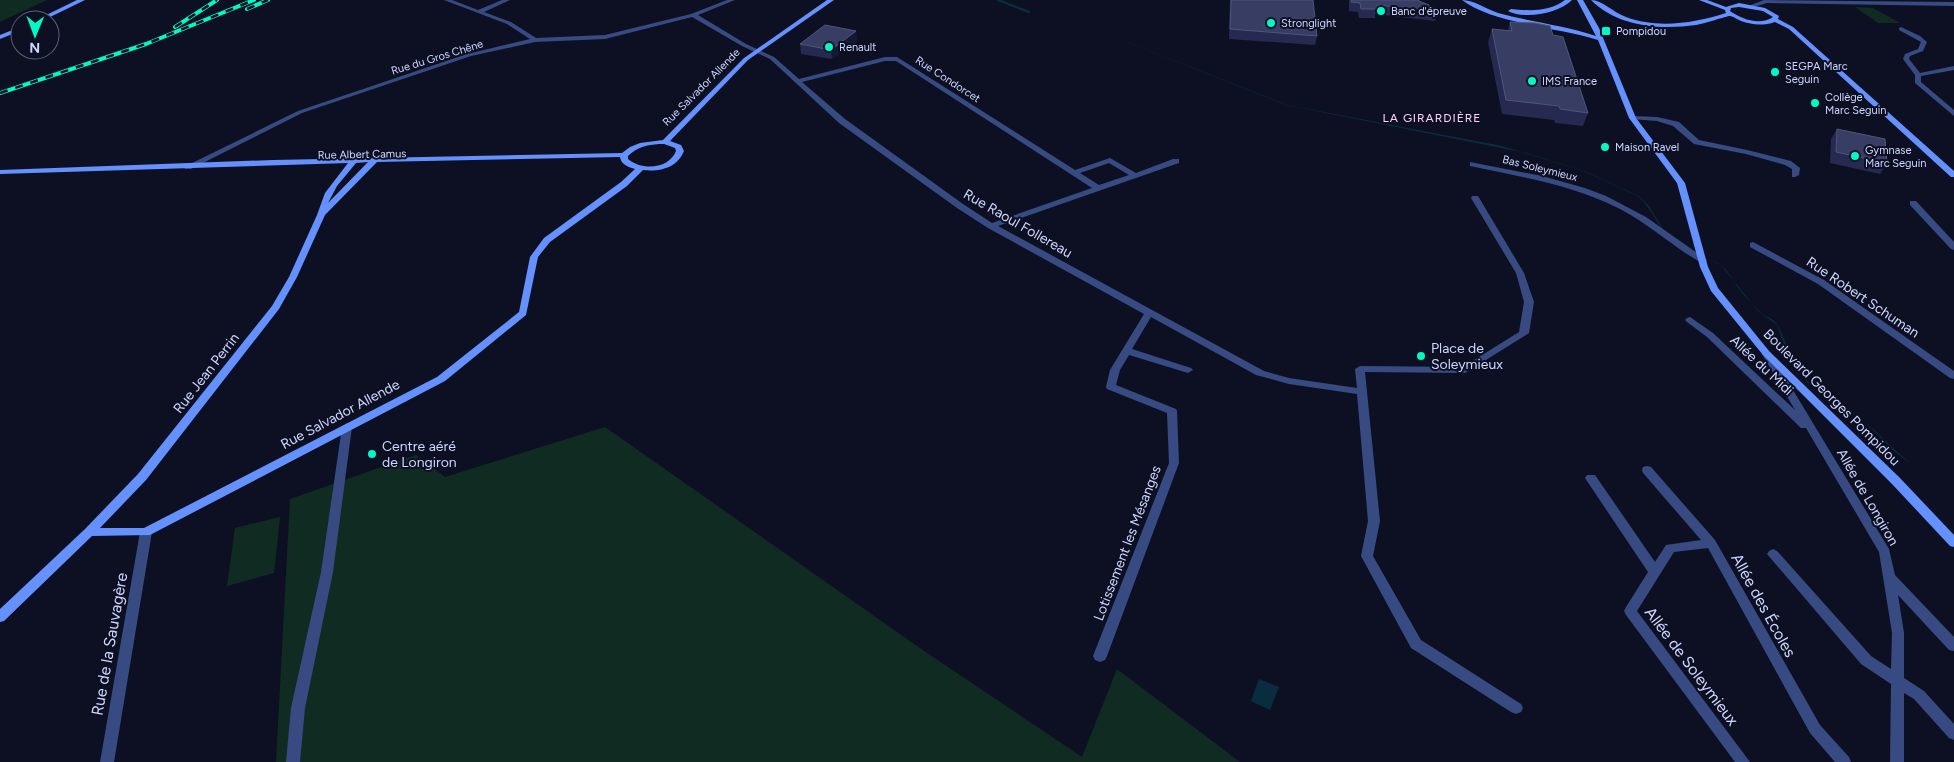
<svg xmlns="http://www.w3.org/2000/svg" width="1954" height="762" viewBox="0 0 1954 762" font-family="Figtree,sans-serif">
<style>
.green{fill:#102c22}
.water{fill:#082d3f}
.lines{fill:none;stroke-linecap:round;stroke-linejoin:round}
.stream{stroke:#082d3f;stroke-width:2.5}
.street{fill:#374b82;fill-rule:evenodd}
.secondary{fill:#6591ff;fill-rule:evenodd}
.rail-casing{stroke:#00f9c5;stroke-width:4}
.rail{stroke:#0d1022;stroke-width:2.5;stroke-dasharray:8;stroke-linecap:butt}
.wall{fill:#262a50}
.shaded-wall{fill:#141836}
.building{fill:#383d63;stroke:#4f557b}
.poi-dot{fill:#00f9c5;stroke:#0d1022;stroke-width:2}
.labels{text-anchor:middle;stroke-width:4;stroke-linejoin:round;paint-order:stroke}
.far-poi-label{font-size:11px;fill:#ced7ff;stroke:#0d1022;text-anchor:start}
.far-street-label{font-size:11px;fill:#ced7ff;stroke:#0d1022}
.far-neighbourhood-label{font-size:12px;letter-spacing:1px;fill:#ffd0fc;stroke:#0d1022}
.street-label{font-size:14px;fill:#ced7ff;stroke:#0d1022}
.poi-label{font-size:14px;fill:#ced7ff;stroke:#0d1022;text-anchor:start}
.near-street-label{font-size:16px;fill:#ced7ff;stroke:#0d1022}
</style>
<rect width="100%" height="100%" fill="#0d1022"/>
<g class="green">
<polygon points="0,0 47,0 0,22"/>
<polygon points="1855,7 1873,8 1900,23 1878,23"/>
<polygon points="605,427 927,653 1082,757 1117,669 1240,762 276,762 290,499 416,455 445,477"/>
<polygon points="280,517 274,573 227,586 235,528"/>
</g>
<g class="water">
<path d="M1021,0L1287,105L1502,146L1582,170L1639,196L1649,206L1666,234L1680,250L1694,257C1664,248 1659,215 1638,196L1581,170L1521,152L1286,105Z"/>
<path d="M1712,261C1727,264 1733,282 1742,293C1747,299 1753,304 1758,310C1763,316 1774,318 1778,326C1789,347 1792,364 1809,383C1819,394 1838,400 1850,410C1872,426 1889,445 1910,463L1895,452L1862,419L1808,383L1789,358L1777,325L1758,311L1721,265Z"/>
<polygon points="1259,679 1279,687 1270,710 1251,701"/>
</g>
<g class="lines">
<polyline class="stream" points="998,0 1029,12"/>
<g class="street">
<path d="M444,0H452L478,10L502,0H510L484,12L511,22L536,38L605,35L691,14L727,0H735L698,15L746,44L774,57L799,79L885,57H897L1075,170L1110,158L1136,173L1173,159H1179V163L998,226L1264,371L1289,378L1357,388L1355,369L1360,366L1463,367L1519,332L1524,302L1516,273L1471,198L1472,196H1478L1524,273L1534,302L1529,333L1465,373L1365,372L1380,521L1373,556L1421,640L1521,704L1523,708L1521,712L1516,714L1511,712L1411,648L1361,556L1368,521L1357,394L1289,384L1256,375L1151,317L1132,349L1191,368L1193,370L1188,373L1129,355L1120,370L1116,385L1176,409L1177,411L1179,463L1107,656L1105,660L1100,662L1095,660L1093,656L1169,463L1167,413L1107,389L1106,387L1110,370L1144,314L988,228L957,208L839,123L770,59L742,46L692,17L605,39L535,42L471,56L302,113L191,169H185L184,167L298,111L467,54L530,39L507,24ZM885,61H896L1092,188L992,223L963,204L845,119L802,82ZM1109,163L1129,175L1099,185L1080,173Z"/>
<polygon points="1764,0 1954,2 1954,6 1767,3 1751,8 1748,6"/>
<polygon points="1901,27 1920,36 1927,42 1923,51 1910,56 1909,59 1920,73 1954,66 1954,70 1921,76 1921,82 1954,110 1954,116 1915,83 1915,75 1903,59 1905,54 1918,49 1921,42 1899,30 1899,28"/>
<polygon points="1633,116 1657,117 1679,122 1699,140 1747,150 1791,161 1800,168 1799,175 1795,177 1792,177 1792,169 1785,165 1746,154 1694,144 1673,126 1657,121 1631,119 1631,117"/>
<path d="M1470,162L1542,176L1585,188L1606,196L1646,217L1707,260L1703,263L1700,262C1672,246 1649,224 1620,209C1573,185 1521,177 1470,166Z"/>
<polygon points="1910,201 1916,201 1954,242 1954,250 1951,249 1910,205"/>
<polygon points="1753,242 1824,280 1954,371 1954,379 1950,378 1818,284 1750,247 1750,243"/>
<polygon points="1690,317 1713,333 1795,410 1762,354 1764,352 1770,352 1889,549 1895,575 1954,637 1954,651 1949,650 1898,595 1904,633 1904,678 1924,691 1954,724 1954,740 1949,738 1914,699 1904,693 1904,762 1890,762 1891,684 1861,664 1767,554 1769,551 1773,549 1777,551 1871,656 1891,669 1892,633 1879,552 1806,428 1801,428 1707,337 1687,322 1685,320 1687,318"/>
<polygon points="347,423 352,427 333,572 305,708 300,762 286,762 291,708 321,572 342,427"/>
<polygon points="1647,466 1651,467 1715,540 1820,725 1849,757 1851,762 1835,762 1810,733 1708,548 1674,552 1637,611 1750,762 1735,762 1626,615 1624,611 1626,607 1648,572 1587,481 1585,478 1587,475 1595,475 1655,562 1666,545 1701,540 1643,473 1642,470 1643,467"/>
<polygon points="146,528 150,529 152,532 114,762 100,762 140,532 142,529"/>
</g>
<g class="secondary">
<polygon points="77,0 85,0 44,20 36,20"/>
<path d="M827,0H834L748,60L670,141L681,145L684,151C677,168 660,172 643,170L627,186L550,242L538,257L526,315L445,381L150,535L92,536L4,621L0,622V609L85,529L138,474L272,306L289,277L317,215L325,193L348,163L0,174V170L273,160L622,153L630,147L640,143L663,140L744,58ZM659,144H664L675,148L676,151C669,169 642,171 628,159V156C637,147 647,145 659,144ZM620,157C621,165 629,167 635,169L621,182L544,238L530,257L519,312L437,377L144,528H100L146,480L279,309L297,277L325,215L377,162ZM368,162L328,203L337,186L356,163Z"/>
<path d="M1462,0C1474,0 1486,9 1498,13C1530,22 1564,25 1596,36L1577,0H1583L1599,28L1636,118L1685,183L1708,267L1718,288L1769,351L1900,478L1954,535V547L1950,546L1892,484L1763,355L1711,291L1700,267L1677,183L1629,118L1598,40C1560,28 1491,23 1462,0Z"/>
<path d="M1565,0H1572C1559,13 1525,20 1508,11L1511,9C1530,11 1549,12 1565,0Z"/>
<path d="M1591,0C1602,0 1614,13 1626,17C1658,29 1695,23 1726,13L1725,10L1699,0H1707L1726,7L1739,3L1765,8L1779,16L1778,19L1793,27L1954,171V177H1951L1789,29L1775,22C1763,26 1752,25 1741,21C1738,20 1733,16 1730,16C1727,16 1703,24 1696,25C1660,30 1618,27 1591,0ZM1739,7L1763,11L1773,17C1760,26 1741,19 1730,11L1731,8Z"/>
<polygon points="20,27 20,31 0,39 0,35"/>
</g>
<defs>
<g id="rail">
<polyline points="247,9 268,0"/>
<polyline points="175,27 217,0"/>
<polyline points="0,93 146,44 254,0"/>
</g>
</defs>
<use href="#rail" class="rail-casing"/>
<use href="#rail" class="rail"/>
</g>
<g class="wall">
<polygon points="1230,0 1313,0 1317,36 1315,45 1229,39"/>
<polygon points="1349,0 1417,0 1438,9 1435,21 1375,14 1375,18 1359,18 1358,12 1349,11"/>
<polygon points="1510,22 1553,35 1588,113 1583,126 1555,123 1554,120 1502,114 1488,42 1492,29 1508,30"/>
<polygon points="857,40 832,59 801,54 800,44"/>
<polygon points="1837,129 1887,163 1880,174 1830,163 1831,139"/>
</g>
<polygon class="shaded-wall" points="856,31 857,40 832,59 831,50"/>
<g class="building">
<polygon points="1231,0 1313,0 1317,36 1230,29"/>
<polygon points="1351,0 1417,0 1438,9 1437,11 1377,5 1377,9 1361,9 1360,3 1351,2"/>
<polygon points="1510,22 1535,23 1550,26 1553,35 1563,37 1588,113 1560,109 1559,106 1506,100 1492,29 1512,31"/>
<polygon points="825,25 856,31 831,50 800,44"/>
<polygon points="1837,129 1885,139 1887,163 1836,152"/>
</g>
<g class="poi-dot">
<circle cx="1381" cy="11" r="5"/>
<circle cx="1271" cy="23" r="5"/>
<rect x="1601" y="26" width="10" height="10" rx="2.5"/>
<circle cx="829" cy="47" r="5"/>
<circle cx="1775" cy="72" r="5"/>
<circle cx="1532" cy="81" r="5"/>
<circle cx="1815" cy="103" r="5"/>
<circle cx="1605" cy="147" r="5"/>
<circle cx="1855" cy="156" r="5"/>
<circle cx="1421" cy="356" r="5"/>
<circle cx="372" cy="454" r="5"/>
</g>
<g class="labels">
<g class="far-poi-label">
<text x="1391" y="15">Banc d'épreuve</text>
<text x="1281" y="27">Stronglight</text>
<text x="1616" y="35">Pompidou</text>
<text x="839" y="51">Renault</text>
<text x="1785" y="70">SEGPA Marc<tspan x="1785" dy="13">Seguin</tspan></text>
<text x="1542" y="85">IMS France</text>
<text x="1825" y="101">Collège<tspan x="1825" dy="13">Marc Seguin</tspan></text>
<text x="1615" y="151">Maison Ravel</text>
<text x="1865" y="154">Gymnase<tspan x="1865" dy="13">Marc Seguin</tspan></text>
</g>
<g class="far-street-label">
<text transform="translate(437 57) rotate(-17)" y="4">Rue du Gros Chêne</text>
<text transform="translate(948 79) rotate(33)" y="4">Rue Condorcet</text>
<text transform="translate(701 87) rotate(-45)" y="4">Rue Salvador Allende</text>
<text transform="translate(362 154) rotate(-1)" y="4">Rue Albert Camus</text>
<text transform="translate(1540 168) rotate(14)" y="4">Bas Soleymieux</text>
</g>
<g class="far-neighbourhood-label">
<text x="1432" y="122">LA GIRARDIÈRE</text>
</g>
<g class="street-label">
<text transform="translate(1018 223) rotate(30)" y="5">Rue Raoul Follereau</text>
<text transform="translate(1863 297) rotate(34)" y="5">Rue Robert Schuman</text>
<text transform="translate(1762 365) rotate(43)" y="5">Allée du Midi</text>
<text transform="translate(206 373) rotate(-52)" y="5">Rue Jean Perrin</text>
<text transform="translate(1832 397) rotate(45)" y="5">Boulevard Georges Pompidou</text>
<text transform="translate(340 414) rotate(-28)" y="5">Rue Salvador Allende</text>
<text transform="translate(1868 497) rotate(60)" y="5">Allée de Longiron</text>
<text transform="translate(1127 543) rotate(-69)" y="5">Lotissement les Mésanges</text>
</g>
<g class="poi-label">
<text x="1431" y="353">Place de<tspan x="1431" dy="16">Soleymieux</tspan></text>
<text x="382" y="451">Centre aéré<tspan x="382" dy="16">de Longiron</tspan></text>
</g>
<g class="near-street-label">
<text transform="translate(1764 605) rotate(61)" y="6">Allée des Écoles</text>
<text transform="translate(109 644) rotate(-80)" y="6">Rue de la Sauvagère</text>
<text transform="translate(1692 666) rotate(53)" y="6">Allée de Soleymieux</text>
</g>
</g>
<g transform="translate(35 35) rotate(181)"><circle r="24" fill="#0d1022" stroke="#5a607a"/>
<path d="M0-4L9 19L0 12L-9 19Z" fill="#00f9c5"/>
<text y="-8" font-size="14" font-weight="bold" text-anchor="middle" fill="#ced7ff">N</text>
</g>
</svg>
